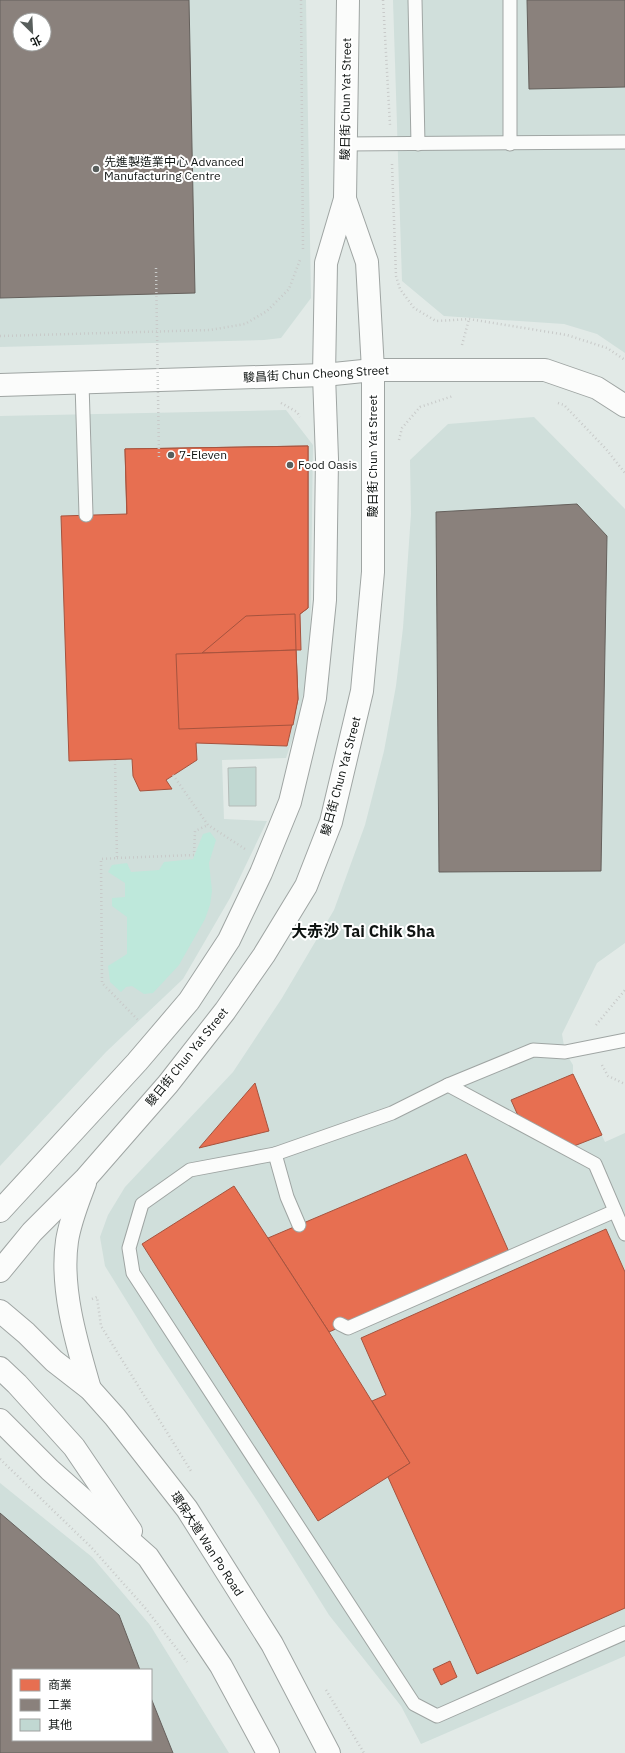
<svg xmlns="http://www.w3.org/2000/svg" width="625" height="1753" viewBox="0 0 625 1753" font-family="'IBM Plex Sans','Noto Sans TC',sans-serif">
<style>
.built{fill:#d0dfdb;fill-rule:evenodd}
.green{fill:#bee8db}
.shops{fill:#e76f51;stroke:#a6533e}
.industry{fill:#8a817c;stroke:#65605c;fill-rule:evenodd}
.building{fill:#c1d8d2;stroke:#b4bbb8}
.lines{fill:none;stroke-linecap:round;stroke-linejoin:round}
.lane-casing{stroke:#9fa5a3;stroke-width:15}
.street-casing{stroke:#9fa5a3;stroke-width:24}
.secondary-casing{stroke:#9fa5a3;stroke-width:24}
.path{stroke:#c8cac9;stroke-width:2.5;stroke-dasharray:1 3;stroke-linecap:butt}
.lane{stroke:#fbfcfb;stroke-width:13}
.street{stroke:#fbfcfb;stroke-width:22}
.secondary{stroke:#fbfcfb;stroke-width:22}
.path-bridge{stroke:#c8cac9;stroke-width:2.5;stroke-dasharray:1 3;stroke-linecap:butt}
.poi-dot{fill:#585e5c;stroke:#fff;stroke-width:1.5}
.labels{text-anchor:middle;stroke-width:4;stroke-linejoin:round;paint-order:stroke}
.street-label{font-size:12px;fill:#0e1311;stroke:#fff}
.poi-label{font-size:12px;fill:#0e1311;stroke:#fff;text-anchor:start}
.district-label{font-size:16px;font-weight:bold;fill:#0e1311;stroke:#fff}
</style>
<rect width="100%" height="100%" fill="#e2eae7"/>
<g class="built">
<path d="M0,0H306L311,298L281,338L264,340L0,347ZM20,20H44V44H20Z"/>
<polygon points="393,0 625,0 625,353 597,334 564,324 444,316 402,281"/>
<polygon points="286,410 313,445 310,659 297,726 286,758 222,760 224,819 267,821 230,898 183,979 106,1052 0,1166 0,416"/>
<polygon points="534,417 625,509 625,943 597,963 562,1034 565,1052 573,1065 573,1074 605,1142 625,1133 625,1656 421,1744 401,1706 329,1615 260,1505 157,1350 105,1266 100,1237 108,1215 125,1187 233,1072 282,998 334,910 365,825 384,751 396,686 403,628 411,514 410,460 448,424"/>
<path d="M0,1483L92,1557L150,1625L229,1753H0ZM13,1670H151V1740H13Z"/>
</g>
<polygon class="green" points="210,832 216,840 209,863 212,891 210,905 205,919 179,965 153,993 144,994 132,986 126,987 121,992 110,982 108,966 127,954 127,917 112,906 112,898 125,897 125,883 108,872 112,865 127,863 131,872 159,870 164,862 193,859 203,834"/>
<g class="shops">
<polygon points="308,446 308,608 300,614 140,619 135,613 129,595 125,449"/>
<polygon points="308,446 308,608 300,614 301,650 296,650 298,699 287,746 196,743 197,760 166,780 172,789 140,791 133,776 132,759 69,761 61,516 127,514 125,449"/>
<polygon points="295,614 296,650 202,653 246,616"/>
<polygon points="296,650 298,699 293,725 179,729 176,654"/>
<polygon points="573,1074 602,1135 574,1146 520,1120 511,1100"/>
<polygon points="255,1083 269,1131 199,1148"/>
<polygon points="466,1154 509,1252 329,1332 268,1238"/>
<polygon points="234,1186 329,1332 410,1463 318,1521 142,1244"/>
<polygon points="606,1229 625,1272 625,1608 477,1674 388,1477 410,1463 372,1401 386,1395 361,1338"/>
<polygon points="450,1661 457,1677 441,1685 433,1669"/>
</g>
<g class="industry">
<path d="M0,0H189L195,293L0,298ZM20,20H44V44H20Z"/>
<polygon points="527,0 625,0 625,87 529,89"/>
<polygon points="577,504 607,536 601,871 439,872 436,512"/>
<polygon points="0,1513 119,1615 140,1670 13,1670 13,1740 151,1740 151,1698 173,1753 0,1753"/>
</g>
<polygon class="building" points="256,767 256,806 229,806 228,768"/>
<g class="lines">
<defs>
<g id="lane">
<polyline points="415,0 418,144"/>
<polyline points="345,144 625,142"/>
<polyline points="510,144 510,0"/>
<polyline points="82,383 86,515"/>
<polyline points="625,1040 565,1052 533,1050 448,1085 392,1113 275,1154 190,1170 142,1204 129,1248 133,1273 414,1704 437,1716 625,1633"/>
<polyline points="448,1085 595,1164 625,1234"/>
<polyline points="275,1154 287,1197 299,1225"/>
<polyline points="340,1324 348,1328 615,1211"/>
</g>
<polyline id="street" points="0,385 324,375 373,370 545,370 597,388 625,406"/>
<g id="secondary">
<path d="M85,1183C78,1202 70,1221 67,1241C60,1289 77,1344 90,1389"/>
<polyline points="0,1211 137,1062 189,1001 229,940 261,873 290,802 315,698 325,600 327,459 324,375 326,263 345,199 348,0"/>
<polyline points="0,1271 32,1232 86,1178 168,1084 225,1011 264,955 306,886 331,822 362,691 373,572 373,370 367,262 345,199"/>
<polyline points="0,1311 26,1333 54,1361 90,1389 115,1417 187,1509 272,1644 329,1753"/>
<polyline points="0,1368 17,1384 74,1447 131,1531"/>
<polyline points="0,1420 50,1470 148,1557 221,1666 268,1753"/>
</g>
</defs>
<use href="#lane" class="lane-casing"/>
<use href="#street" class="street-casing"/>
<use href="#secondary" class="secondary-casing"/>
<g class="path">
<polyline points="301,0 303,251"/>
<polyline points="383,0 390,125"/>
<polyline points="392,164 396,276 400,289 414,308 436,321 469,319 567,335 607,348 625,360"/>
<polyline points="0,336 210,330 245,324 267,311 289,289 300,260"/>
<polyline points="462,345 469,319"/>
<polyline points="281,403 297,412 300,417"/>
<polyline points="558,403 564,405 606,449 625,473"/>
<polyline points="399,440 402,428 420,407 453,396"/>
<polyline points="115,760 117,858 101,859 102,983 139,1021"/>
<polyline points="173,775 208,825 245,849"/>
<polyline points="117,858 194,855 195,831 208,825"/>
<polyline points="596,1025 625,990"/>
<polyline points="602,1065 608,1076 625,1084"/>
<polyline points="92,1299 97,1297 101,1326 191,1471"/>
<polyline points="0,1459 91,1547 146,1609 187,1662"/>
<polyline points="326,1690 364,1753"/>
</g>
<use href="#lane" class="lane"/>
<use href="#street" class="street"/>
<use href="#secondary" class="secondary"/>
<polyline class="path-bridge" points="156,268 159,458"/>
</g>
<g class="poi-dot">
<circle cx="96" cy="169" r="4"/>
<circle cx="171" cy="455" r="4"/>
<circle cx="290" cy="465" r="4"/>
</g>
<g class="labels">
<g class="street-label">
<text transform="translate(346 99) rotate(-89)" y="4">駿日街 Chun Yat Street</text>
<text transform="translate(316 374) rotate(-3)" y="4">駿昌街 Chun Cheong Street</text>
<text transform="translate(373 456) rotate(-90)" y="4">駿日街 Chun Yat Street</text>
<text transform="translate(341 776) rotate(-75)" y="4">駿日街 Chun Yat Street</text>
<text transform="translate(187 1057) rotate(-51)" y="4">駿日街 Chun Yat Street</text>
<text transform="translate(207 1544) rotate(57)" y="4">環保大道 Wan Po Road</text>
</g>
<g class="poi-label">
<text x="104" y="166">先進製造業中心 Advanced<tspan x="104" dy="14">Manufacturing Centre</tspan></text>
<text x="179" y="459">7-Eleven</text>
<text x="298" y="469">Food Oasis</text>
</g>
<g class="district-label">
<text x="363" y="937">大赤沙 Tai Chik Sha</text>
</g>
</g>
<rect x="12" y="1669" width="140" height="72" fill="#ffffff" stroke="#9fa1a0"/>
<rect x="20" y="1679" width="20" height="12" fill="#e76f51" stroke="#9fa1a0"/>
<text x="48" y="1689" font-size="12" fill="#0e1311">商業</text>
<rect x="20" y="1699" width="20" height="12" fill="#8a817c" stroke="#9fa1a0"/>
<text x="48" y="1709" font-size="12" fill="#0e1311">工業</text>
<rect x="20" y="1719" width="20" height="12" fill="#c1d8d2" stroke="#9fa1a0"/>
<text x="48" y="1729" font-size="12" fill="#0e1311">其他</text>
<g transform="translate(32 32) rotate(156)"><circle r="19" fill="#ffffff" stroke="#9fa1a0"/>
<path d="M0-3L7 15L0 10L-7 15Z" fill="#585e5c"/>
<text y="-6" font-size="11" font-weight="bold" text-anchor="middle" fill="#0e1311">北</text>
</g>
</svg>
